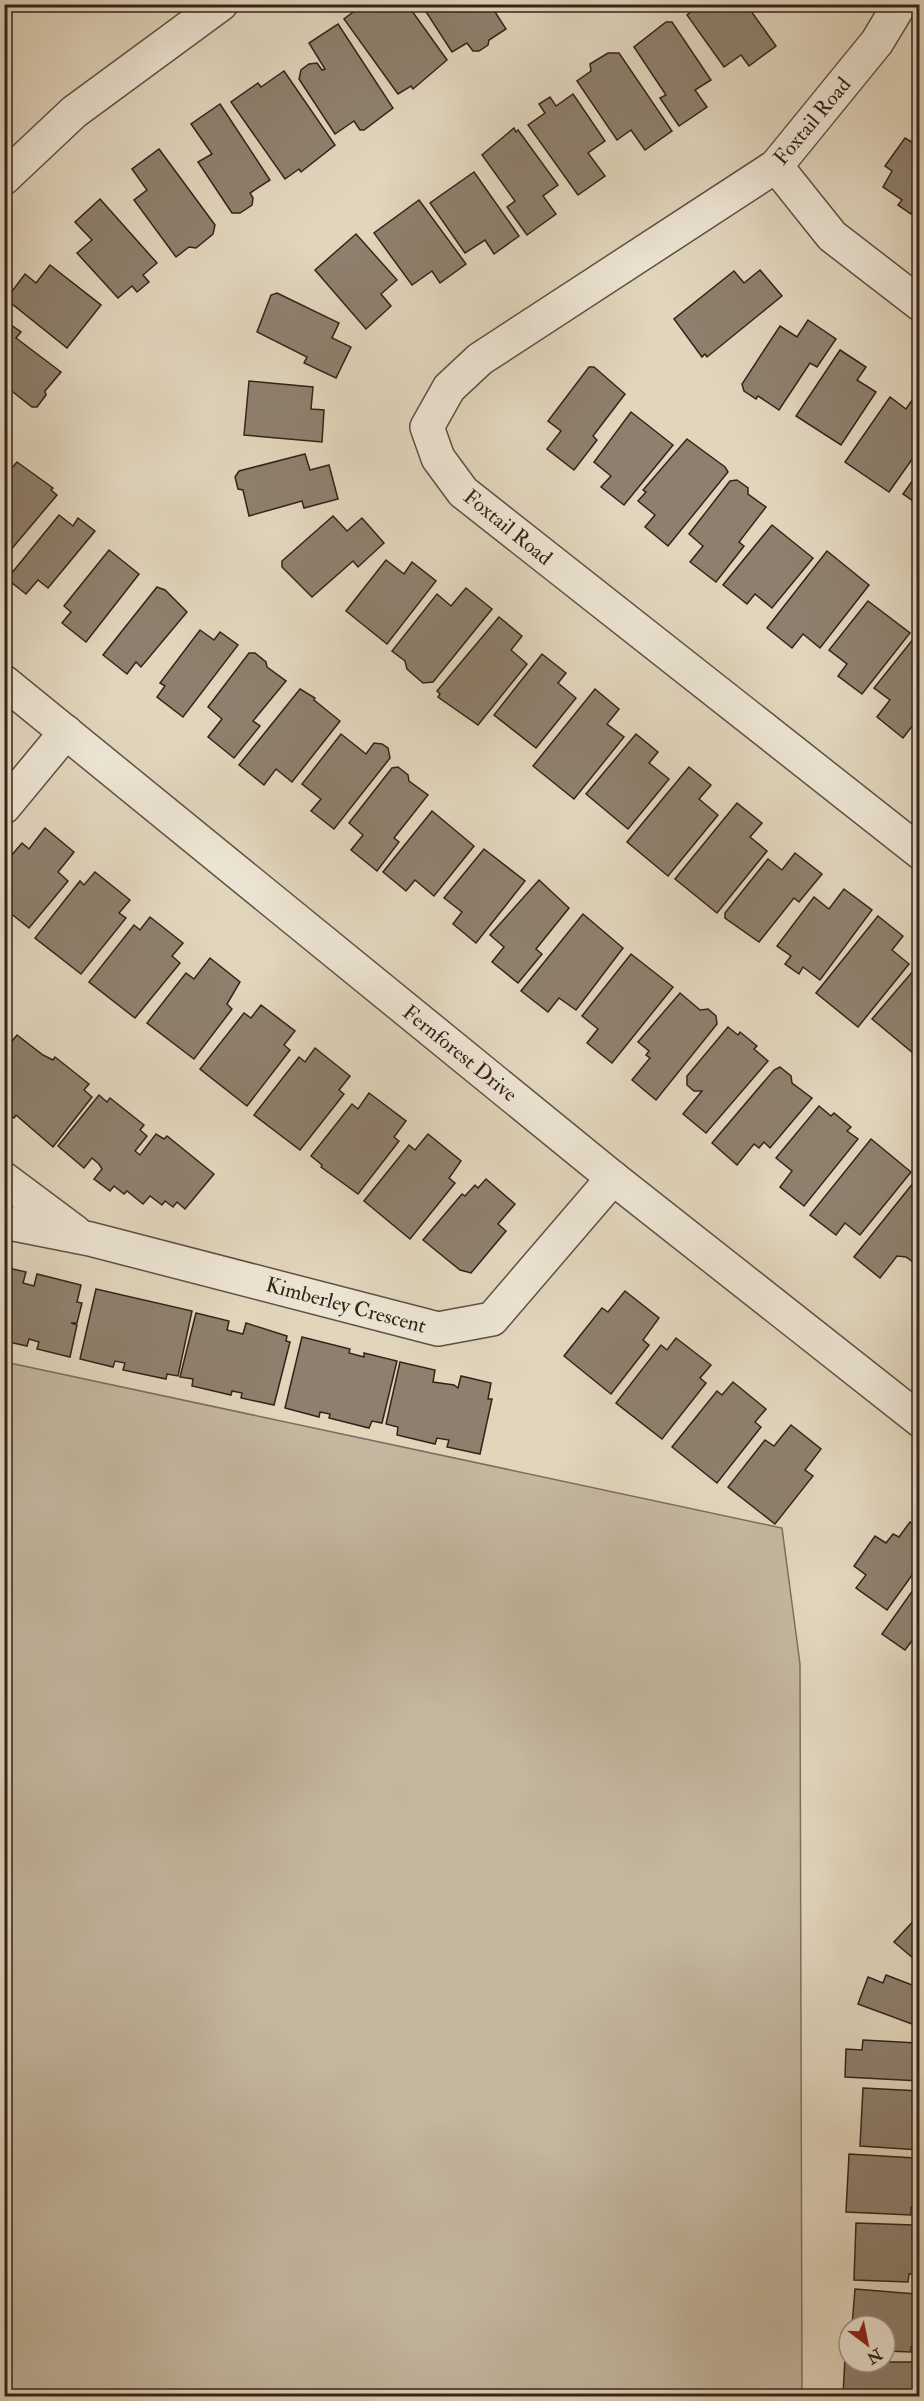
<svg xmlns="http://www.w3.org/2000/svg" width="924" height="2401" viewBox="0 0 924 2401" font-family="'IM FELL Double Pica',serif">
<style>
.green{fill:#c4b7a0;stroke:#7c6d5d;stroke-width:1.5}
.building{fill:#8e806e;stroke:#35231a;stroke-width:1.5}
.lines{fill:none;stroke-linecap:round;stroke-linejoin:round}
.minor-casing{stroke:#605042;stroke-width:36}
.tertiary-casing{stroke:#605042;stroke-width:36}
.minor{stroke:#ece4d3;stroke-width:33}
.tertiary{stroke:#ece4d3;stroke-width:33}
.labels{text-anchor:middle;stroke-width:6;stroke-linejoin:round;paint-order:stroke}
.street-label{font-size:21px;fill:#35231a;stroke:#ece4d3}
</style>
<rect width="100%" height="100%" fill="#e1d5bc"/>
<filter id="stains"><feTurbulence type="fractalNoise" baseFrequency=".00333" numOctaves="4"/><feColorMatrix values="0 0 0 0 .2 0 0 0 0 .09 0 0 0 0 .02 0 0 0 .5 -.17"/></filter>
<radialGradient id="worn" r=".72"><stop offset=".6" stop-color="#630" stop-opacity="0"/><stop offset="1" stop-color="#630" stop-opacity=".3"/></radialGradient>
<polygon class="green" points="5,1362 782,1528 800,1664 802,2396 5,2396"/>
<g class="building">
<polygon points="364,4 407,4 447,60 413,89 411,86 398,94 344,19"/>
<polygon points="421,4 490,4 506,29 489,40 488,45 479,51 473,51 467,43 452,52"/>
<polygon points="702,4 746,4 776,46 749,66 741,55 724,67 687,15"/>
<polygon points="666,22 672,22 711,80 695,90 707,107 679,126 660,98 666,95 634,47"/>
<polygon points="338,24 393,108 364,130 360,130 354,121 335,134 299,79 301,70 309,64 317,63 322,70 325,69 309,43"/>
<polygon points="608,53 619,53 672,131 645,150 631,130 617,140 577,81 591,71 590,64"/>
<polygon points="284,71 335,145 301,172 299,169 285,179 231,102 258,83 261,87"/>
<polygon points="573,94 605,141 588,153 605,176 578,195 528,125 545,113 539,104 550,97 556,106"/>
<polygon points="220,104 270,180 250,193 253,198 252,205 240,213 232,213 198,162 212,154 191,124"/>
<polygon points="514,128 516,132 518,130 558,185 543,196 556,214 527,235 507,207 515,201 482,155"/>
<polygon points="905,138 920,147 920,212 914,209 911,214 898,205 902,200 883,187 892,171 885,166"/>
<polygon points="159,149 215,225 213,234 196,248 189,247 176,257 134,200 147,190 132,169"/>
<polygon points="474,172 519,236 494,254 485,240 465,253 430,203"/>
<polygon points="100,199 157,263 143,275 149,282 137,292 132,286 118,298 77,253 92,240 75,222"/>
<polygon points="419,200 466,264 440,283 432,271 412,285 374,233"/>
<polygon points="356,234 397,280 381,294 391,306 366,329 315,270"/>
<polygon points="50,265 101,305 67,348 6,299 25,274 36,283"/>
<polygon points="760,270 782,296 707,357 705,354 702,357 674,319 734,271 744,283"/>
<polygon points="277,293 339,323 332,338 351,347 336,378 304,363 307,357 257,332 271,295"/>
<polygon points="4,320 21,332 16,338 61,372 45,391 46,395 37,407 32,407 4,385"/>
<polygon points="808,320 836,339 817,367 810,363 779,410 758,396 756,399 744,391 742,384 780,326 797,337"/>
<polygon points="840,350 866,367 857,380 876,392 841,445 796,416"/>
<polygon points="589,367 594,367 625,394 593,436 597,440 574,470 547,449 561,431 548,421"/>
<polygon points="249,381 313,387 311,409 324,410 322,442 244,435"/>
<polygon points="917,393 920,395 920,448 889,492 845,462 890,397 906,409"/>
<polygon points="631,412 673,445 624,505 601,487 611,476 594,462"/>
<polygon points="687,439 725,467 728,472 668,546 645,527 655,515 638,501 646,492 643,490"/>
<polygon points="305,454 310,470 329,465 338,499 304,508 302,501 249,516 243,490 238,489 235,477 239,471"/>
<polygon points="17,462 53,488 51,490 57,495 4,558 4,477"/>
<polygon points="920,470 920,515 914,511 919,505 903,494"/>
<polygon points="737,480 748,488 748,494 766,507 739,542 744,546 716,582 690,562 703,546 689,534 730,481"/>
<polygon points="59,515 73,526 78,518 95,531 48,588 38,580 26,594 7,579"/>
<polygon points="333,516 347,531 362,518 384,543 358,567 353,561 312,597 282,567 282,561"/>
<polygon points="772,525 813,558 772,608 755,594 747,604 723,585"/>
<polygon points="109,550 139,574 86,642 62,623 71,612 64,606"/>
<polygon points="827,551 869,585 820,648 803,634 792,648 767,628"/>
<polygon points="386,560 404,574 412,562 436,581 387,644 346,611"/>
<polygon points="157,587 165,590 187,612 141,667 136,662 127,674 103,655"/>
<polygon points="466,588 492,609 433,682 423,683 407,669 405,661 392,651 437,594 451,606"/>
<polygon points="868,601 910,633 862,694 838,676 847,664 829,650"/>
<polygon points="499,617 522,636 511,650 527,664 478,725 438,697 440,694 437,691"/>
<polygon points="200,630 214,640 220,632 238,645 183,717 157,697 165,686 160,683"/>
<polygon points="918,633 920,716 903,738 877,717 890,700 874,688"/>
<polygon points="249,653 255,653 266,662 267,667 286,681 253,721 260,726 234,758 208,737 222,719 208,707"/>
<polygon points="542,654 566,673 558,683 576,698 536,748 494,715"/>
<polygon points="300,689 315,698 314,700 340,721 292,782 276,769 264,785 239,765"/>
<polygon points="595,689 619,709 607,724 624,737 574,799 533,766"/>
<polygon points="341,734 366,754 374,743 382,744 388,748 390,758 334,829 311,811 321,799 302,784"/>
<polygon points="636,734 658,752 649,763 669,779 628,829 586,794"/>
<polygon points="398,767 408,775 409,781 428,795 394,838 399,842 377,871 351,850 363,835 349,823 392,768"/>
<polygon points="689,767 711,785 699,799 718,815 668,876 627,842"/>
<polygon points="737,803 762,823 750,837 767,851 717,913 675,879"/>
<polygon points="432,811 474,846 434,896 415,880 406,891 383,872"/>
<polygon points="45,828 74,852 58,872 68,881 29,928 4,908 4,864 22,843 29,849"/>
<polygon points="484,849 525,881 476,943 453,924 462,912 444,898"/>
<polygon points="795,853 822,874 799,902 794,898 759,942 725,918 725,913 768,859 782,870"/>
<polygon points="95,872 130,900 119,913 126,918 81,974 35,938 80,881 84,885"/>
<polygon points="539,880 569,908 536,949 542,954 518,983 492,962 504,947 490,935"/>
<polygon points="844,889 872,910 820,980 803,967 799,974 785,964 791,956 777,946 814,897 829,909"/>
<polygon points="583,914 623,948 576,1010 559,998 548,1012 521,991"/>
<polygon points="878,916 903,936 892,950 909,964 858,1027 816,993"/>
<polygon points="150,917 183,943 172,956 180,963 135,1018 89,982 134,925 140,930"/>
<polygon points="631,954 673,987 612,1063 587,1043 598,1029 582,1016"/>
<polygon points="210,958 240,982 227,1004 232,1009 194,1059 147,1023 186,973 194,979"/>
<polygon points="920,963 920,1045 913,1053 872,1019"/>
<polygon points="680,993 700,1010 708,1009 716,1016 717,1024 656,1100 632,1080 650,1058 646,1055 649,1051 638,1042"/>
<polygon points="261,1005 295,1031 284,1045 290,1050 247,1106 200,1069 244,1013 251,1018"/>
<polygon points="728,1027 738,1035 740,1032 757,1046 754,1049 768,1061 706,1133 683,1114 702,1091 694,1091 687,1085 687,1076"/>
<polygon points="17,1035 43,1055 53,1060 55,1057 89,1084 84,1090 92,1097 53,1147 16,1115 14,1118 4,1111 4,1051"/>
<polygon points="315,1048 350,1076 339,1090 344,1094 300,1150 254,1115 299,1057 305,1062"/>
<polygon points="780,1067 791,1076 792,1083 812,1098 770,1148 764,1142 759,1148 754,1144 737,1165 712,1143 774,1070"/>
<polygon points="369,1093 406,1121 394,1137 399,1141 358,1194 321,1167 322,1165 311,1156 352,1104 358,1109"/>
<polygon points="99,1095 107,1102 110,1098 144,1125 140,1130 147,1136 135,1151 140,1155 156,1134 164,1139 167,1136 214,1174 185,1209 177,1202 173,1207 165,1201 162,1205 150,1196 143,1204 127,1191 124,1194 114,1186 110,1191 94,1179 102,1169 99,1164 92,1158 84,1168 58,1146"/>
<polygon points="819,1106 831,1116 834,1113 851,1127 847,1131 858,1139 804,1206 780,1187 792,1171 776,1158"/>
<polygon points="428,1134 461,1161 449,1178 455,1183 410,1239 364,1201 409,1145 415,1150"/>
<polygon points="871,1139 911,1172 860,1235 845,1223 836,1235 810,1215"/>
<polygon points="486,1179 515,1204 498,1224 506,1231 471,1273 460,1270 423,1240 462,1194 465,1196 475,1185 478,1188"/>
<polygon points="920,1181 920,1259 916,1258 913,1262 906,1257 897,1256 880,1278 854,1257 914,1182"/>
<polygon points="4,1267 26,1272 23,1283 34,1286 37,1274 81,1285 77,1302 82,1303 77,1323 71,1323 77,1325 70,1357 37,1349 39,1342 29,1339 27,1346 4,1341"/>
<polygon points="96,1289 192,1311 178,1376 167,1374 166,1379 123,1370 125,1363 115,1361 113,1367 80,1359"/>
<polygon points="625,1291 659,1318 643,1340 649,1345 611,1394 564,1356 602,1308 608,1312"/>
<polygon points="196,1313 229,1321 227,1330 243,1334 246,1323 287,1336 286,1341 290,1342 274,1405 241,1398 242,1393 232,1391 231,1395 192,1386 193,1379 180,1377"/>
<polygon points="302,1337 350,1349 349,1353 364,1357 364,1353 397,1361 382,1423 372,1421 369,1428 329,1418 330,1414 320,1412 319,1417 285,1408"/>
<polygon points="676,1338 711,1365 700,1378 706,1383 662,1439 616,1403 661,1345 667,1350"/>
<polygon points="400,1362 435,1370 433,1382 454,1385 458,1388 461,1376 491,1383 488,1399 492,1399 480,1454 447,1447 449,1440 437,1438 435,1444 397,1435 398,1427 386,1424"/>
<polygon points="733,1382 766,1409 755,1422 761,1427 717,1483 672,1447 717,1391 722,1395"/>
<polygon points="791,1425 821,1449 805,1470 813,1476 775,1524 728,1487 765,1440 774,1446"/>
<polygon points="910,1522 920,1529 920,1564 887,1610 856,1588 866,1575 854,1566 875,1536 886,1543 893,1534 899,1537"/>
<polygon points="920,1580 920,1642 914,1638 905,1650 882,1634"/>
<polygon points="919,1915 920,1915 920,1964 894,1942"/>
<polygon points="886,1975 920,1988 920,2027 858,2004 868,1977 883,1983"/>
<polygon points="863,2040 917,2043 920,2081 845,2077 846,2049 862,2050"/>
<polygon points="863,2088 920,2091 920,2150 860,2146"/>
<polygon points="849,2154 915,2158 914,2169 920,2169 920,2207 911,2207 911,2215 846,2212"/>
<polygon points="856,2223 913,2225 912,2237 920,2237 920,2274 909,2274 908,2282 854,2280"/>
<polygon points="855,2289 916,2294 920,2297 917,2348 911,2347 911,2352 885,2351 885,2326 852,2326"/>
<polygon points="845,2358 849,2359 849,2362 912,2362 915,2365 915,2373 920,2374 920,2396 843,2396"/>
</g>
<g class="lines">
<defs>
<g id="minor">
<polyline points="900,4 877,42 776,166 480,359 449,388 427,427 438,458 463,492 920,852"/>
<polyline points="776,166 832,236 920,304"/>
<polyline points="4,807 66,732"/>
<polyline points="4,1179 75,1232"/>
<polyline points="4,1222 90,1239 438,1329 492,1319 613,1178"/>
</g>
<g id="tertiary">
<polyline points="4,178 74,112 221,4"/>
<polyline points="4,682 613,1178 920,1420"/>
</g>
</defs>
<use href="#minor" class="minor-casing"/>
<use href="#tertiary" class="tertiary-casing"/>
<use href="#minor" class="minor"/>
<use href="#tertiary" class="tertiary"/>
</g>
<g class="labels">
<g class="street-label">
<text transform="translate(812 121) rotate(-50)" y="7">Foxtail Road</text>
<text transform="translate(508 527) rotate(39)" y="7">Foxtail Road</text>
<text transform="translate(460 1053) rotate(39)" y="7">Fernforest Drive</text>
<text transform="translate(346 1305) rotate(15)" y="7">Kimberley Crescent</text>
</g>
</g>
<rect width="924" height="2401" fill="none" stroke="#e1d5bc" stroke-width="24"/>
<rect x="6" y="6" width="912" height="2389" fill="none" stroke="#35231a" stroke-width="3"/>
<rect x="12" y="12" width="900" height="2377" fill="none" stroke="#35231a" stroke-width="1.5"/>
<g transform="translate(867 2344) rotate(148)"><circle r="28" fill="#ece4d3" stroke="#a39789" stroke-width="1.5"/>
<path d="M0-4.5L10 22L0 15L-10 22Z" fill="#8f2418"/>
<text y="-9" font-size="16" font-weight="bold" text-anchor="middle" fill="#35231a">N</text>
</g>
<rect width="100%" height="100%" filter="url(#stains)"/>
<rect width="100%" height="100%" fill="url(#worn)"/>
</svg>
